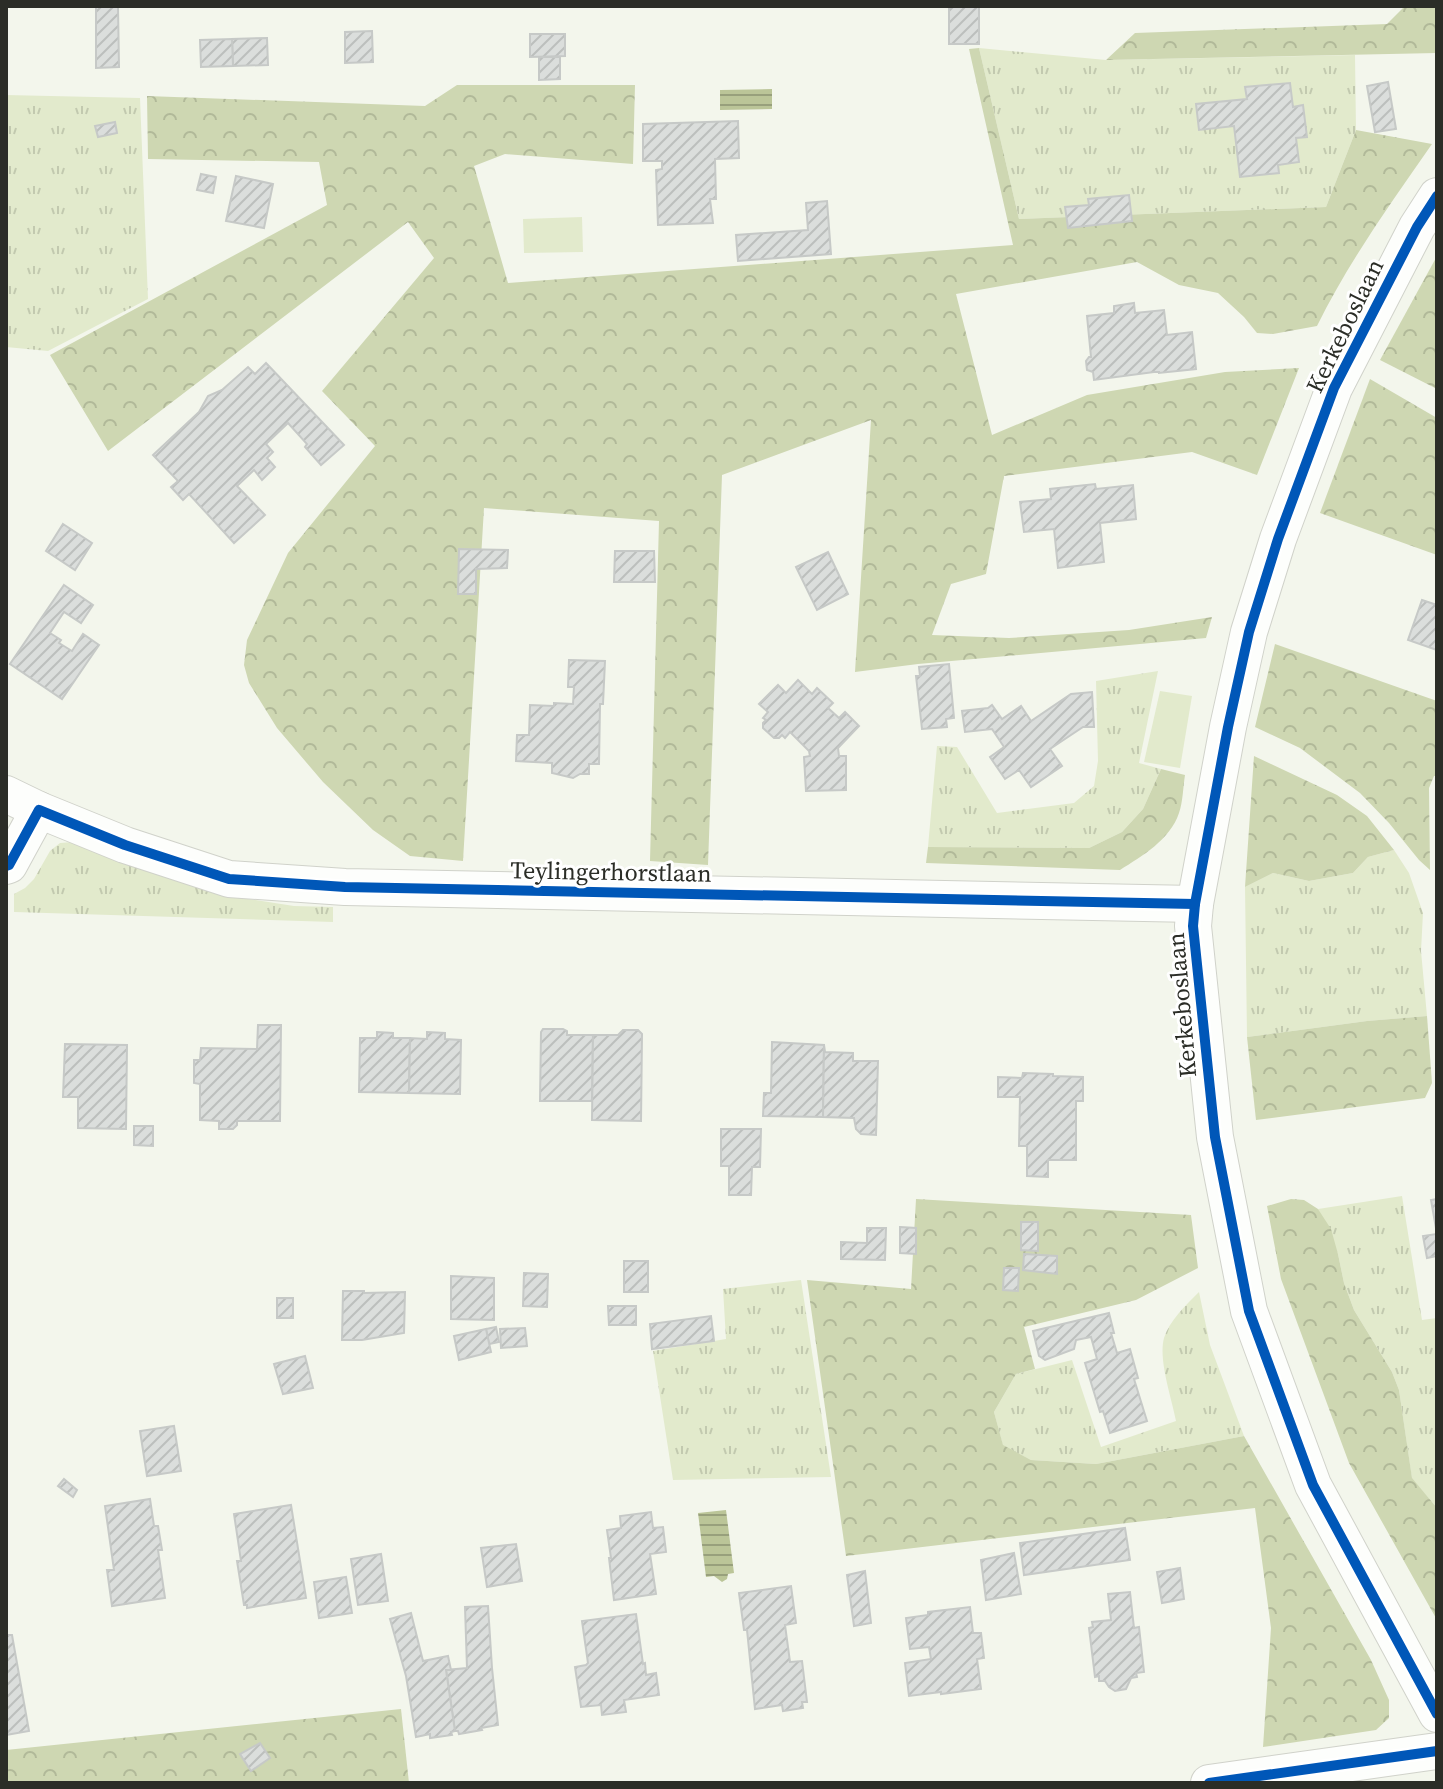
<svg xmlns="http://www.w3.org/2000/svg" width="1443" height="1789" viewBox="0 0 1443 1789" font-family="'Source Serif 4',serif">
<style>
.grass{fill:url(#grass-tufts)}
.forest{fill:url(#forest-crowns)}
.pitch{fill:#e2eacc}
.water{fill:url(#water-rules)}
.building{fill:url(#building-hatch);stroke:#c6c9c7;stroke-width:2}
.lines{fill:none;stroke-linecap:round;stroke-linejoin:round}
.street-casing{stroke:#d0d2ca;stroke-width:38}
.street{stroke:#fdfefc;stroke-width:36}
.cycleway-casing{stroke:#fff;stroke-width:15}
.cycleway{stroke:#0057b8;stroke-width:10}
.labels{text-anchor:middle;stroke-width:6;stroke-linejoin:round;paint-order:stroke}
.street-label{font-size:24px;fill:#2b2d27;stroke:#fff}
</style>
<defs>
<pattern id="grass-tufts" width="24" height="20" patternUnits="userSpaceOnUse" patternTransform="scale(2)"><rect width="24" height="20" fill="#e2eacc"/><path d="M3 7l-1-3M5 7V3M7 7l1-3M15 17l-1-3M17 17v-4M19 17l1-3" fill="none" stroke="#c2c9af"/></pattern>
<pattern id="forest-crowns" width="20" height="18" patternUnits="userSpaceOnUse" patternTransform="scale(2)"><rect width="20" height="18" fill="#ced7b2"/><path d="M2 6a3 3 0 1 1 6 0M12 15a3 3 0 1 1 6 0" fill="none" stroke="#b1b999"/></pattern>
<pattern id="water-rules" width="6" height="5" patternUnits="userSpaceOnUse" patternTransform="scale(2)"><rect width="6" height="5" fill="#bbc598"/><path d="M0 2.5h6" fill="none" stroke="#98a07c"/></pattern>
<pattern id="building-hatch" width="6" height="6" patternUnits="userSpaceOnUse" patternTransform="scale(2)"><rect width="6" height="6" fill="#dbdedc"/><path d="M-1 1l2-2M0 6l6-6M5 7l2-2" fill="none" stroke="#bcbfbd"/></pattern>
</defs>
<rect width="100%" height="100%" fill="#f3f6ec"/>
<g class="grass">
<polygon points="979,48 1106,60 1355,55 1356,130 1326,207 1019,219"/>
<polygon points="6,95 140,98 148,299 48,351 6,347"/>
<polygon points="1158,671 1139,763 1161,769 1143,809 1122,832 1089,848 928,847 937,746 957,747 997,813 1074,803 1094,786 1098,761 1096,681"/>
<polygon points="73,842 242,898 294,906 333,907 333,922 14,912 14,894 25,888 34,879 50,851 60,843"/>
<polygon points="1394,850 1409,873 1423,913 1421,951 1427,1016 1367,1021 1247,1037 1245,887 1273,873 1309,881 1353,873 1368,857"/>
<polygon points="1402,1196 1422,1320 1437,1318 1437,1508 1412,1479 1399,1390 1392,1372 1354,1310 1344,1283 1338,1254 1318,1209"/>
<polygon points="801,1280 831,1477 673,1480 653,1351 726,1339 723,1289"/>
<path d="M1199,1292L1210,1345L1244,1436L1096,1464L1031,1460L1003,1446L994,1412L1016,1374L1072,1360L1101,1447L1176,1421C1172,1399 1158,1360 1164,1338C1169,1321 1186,1305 1199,1292Z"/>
</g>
<g class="forest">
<polygon points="1405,6 1437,6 1437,53 1106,60 1135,33 1387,24"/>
<path d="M979,48L1019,219L1326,207L1356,130L1432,144C1391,203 1349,261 1317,326L1273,334L1257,333L1244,317L1218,293L1179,285L1137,262L956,294L992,435L1087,395L1225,372L1299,368L1257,475L1192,452L1004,476L986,574L951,584L932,635L1009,638L1129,630L1212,617L1206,638L918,664L855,672L871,420L722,475L708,865L650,861L659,521L484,508L463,861L410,856L373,830L323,782L277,728L249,683L244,665L247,640L288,553L375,446L322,391L434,258L408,222L108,451L50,355L327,205L319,162L148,159L147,96L425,106L457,85H635L633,164L505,154L474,166L508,283L1013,245L969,49Z"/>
<polygon points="1437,256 1437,389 1380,360"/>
<polygon points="1370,379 1437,418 1437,555 1320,513"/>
<polygon points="1275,644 1437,701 1437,776 1434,776 1429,788 1430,870 1419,860 1389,823 1360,793 1300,748 1255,727"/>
<polygon points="1254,756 1337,795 1367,816 1394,850 1368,857 1353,873 1309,881 1273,873 1245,887"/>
<path d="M1161,769L1185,775C1183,787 1183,802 1179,813C1170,840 1142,856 1120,870L926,863L928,847L1089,848L1122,832L1143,809Z"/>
<polygon points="1427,1016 1432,1083 1425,1098 1256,1120 1247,1037 1367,1021"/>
<polygon points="916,1199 1191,1215 1198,1268 1136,1300 1024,1327 1035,1369 1016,1374 994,1412 1003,1445 1031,1460 1096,1464 1244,1436 1371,1660 1389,1700 1389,1718 1376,1730 1263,1747 1271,1628 1255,1508 846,1556 807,1280 911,1289"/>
<polygon points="1291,1199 1304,1200 1318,1209 1331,1229 1338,1254 1344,1283 1354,1310 1392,1372 1399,1390 1412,1478 1437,1508 1437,1620 1349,1463 1281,1279 1267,1206"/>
<polygon points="401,1709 409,1783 6,1783 6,1750"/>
</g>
<g class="pitch">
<polygon points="582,217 583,252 524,253 523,219"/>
<polygon points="1160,691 1192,696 1180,768 1144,762"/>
</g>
<g class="water">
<polygon points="772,89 772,109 720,110 720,90"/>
<polygon points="726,1510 734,1573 728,1574 727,1579 722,1582 714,1576 706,1577 698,1513"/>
</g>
<g class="building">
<polygon points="96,6 118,6 119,67 96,68"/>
<rect x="949" y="6" width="30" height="38"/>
<polygon points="372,31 373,62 345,63 345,32"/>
<polygon points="530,34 565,34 565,56 530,57"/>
<polygon points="267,38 268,65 233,66 232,39"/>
<polygon points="232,39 233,66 201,67 200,40"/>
<polygon points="539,57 560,57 560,79 539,80"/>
<polygon points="1388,82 1396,129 1375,132 1367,86"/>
<polygon points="1290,83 1293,107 1303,105 1307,137 1296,138 1299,162 1278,165 1279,173 1240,177 1234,126 1199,130 1196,104 1247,99 1245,87"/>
<polygon points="738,121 739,158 715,159 716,199 710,199 713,223 658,225 656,170 662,169 662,161 643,161 643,124"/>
<polygon points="115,122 117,133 98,137 95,126"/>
<polygon points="201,174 216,177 213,193 197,190"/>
<polygon points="236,176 273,184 264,228 226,221"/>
<polygon points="1129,195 1132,221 1068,228 1065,207 1089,205 1088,199"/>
<polygon points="827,201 831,254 738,261 736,235 808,230 806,203"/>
<polygon points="1134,303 1135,313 1164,310 1167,335 1192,332 1196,369 1159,373 1159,372 1154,372 1094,380 1093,372 1087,370 1086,361 1089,357 1091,357 1087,316 1114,313 1114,306"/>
<polygon points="266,363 344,445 321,465 305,447 307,444 288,423 266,444 273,452 267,458 275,467 262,480 254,470 237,486 265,515 234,543 189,494 183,500 171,487 178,481 153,455 199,412 208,396 222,390 248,367 255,374"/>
<polygon points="1095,484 1096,489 1133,485 1136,519 1100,523 1104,562 1058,568 1054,529 1024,532 1020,502 1051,499 1050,489"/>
<polygon points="63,524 92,543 75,570 46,551"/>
<polygon points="459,549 508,550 507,568 476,569 476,594 458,594"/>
<polygon points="615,551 654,551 655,582 614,582"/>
<polygon points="828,552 848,594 817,610 796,567"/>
<polygon points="64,585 93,605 81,623 64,612 50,633 61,640 59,643 72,651 83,634 99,645 62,699 10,664"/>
<polygon points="1422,600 1437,605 1437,650 1408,640"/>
<polygon points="569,660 605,661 603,704 600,704 599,764 589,764 589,774 580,774 573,778 552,773 552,763 516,761 517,735 529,735 530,705 554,706 554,703 573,704 574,687 568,687"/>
<polygon points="949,664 954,718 946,719 947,727 922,729 916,676 920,676 919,667"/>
<polygon points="798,680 812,694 817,688 833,703 828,708 839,718 845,712 859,726 838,748 839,756 846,756 846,790 806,791 804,757 810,756 809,751 790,732 785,738 782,735 779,738 774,738 763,728 763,723 766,720 763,718 768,712 759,704 778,685 786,693"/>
<polygon points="1092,692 1094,727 1083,727 1050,749 1062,766 1031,787 1019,770 1005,779 990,757 1004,747 992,729 965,732 962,711 988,708 992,705 1002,719 1021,706 1031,721 1071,694"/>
<polygon points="258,1025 281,1025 280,1121 237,1121 237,1125 233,1129 219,1129 219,1121 200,1120 200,1084 194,1083 194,1060 200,1060 201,1048 257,1049"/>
<polygon points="543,1029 563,1029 567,1031 567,1035 593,1035 592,1101 540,1101 541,1032"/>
<polygon points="623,1030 638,1030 642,1034 641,1121 592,1120 593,1035 618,1035"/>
<polygon points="377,1032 393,1033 393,1038 410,1038 409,1093 359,1092 360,1038 377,1038"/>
<polygon points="427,1032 445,1033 445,1039 461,1040 460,1094 409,1093 410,1038 427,1039"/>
<polygon points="772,1042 824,1045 823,1117 763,1116 764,1093 771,1093"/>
<polygon points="65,1044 127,1045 126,1129 78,1128 78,1097 63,1097"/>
<polygon points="824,1045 825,1052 853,1053 853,1061 878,1061 876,1135 861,1134 856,1129 854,1118 823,1117"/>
<polygon points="1023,1073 1053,1074 1053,1076 1083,1077 1083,1101 1076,1101 1076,1160 1048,1160 1048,1177 1027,1176 1027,1146 1019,1146 1020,1097 998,1097 998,1077 1022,1078"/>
<polygon points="134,1126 153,1126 153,1146 134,1145"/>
<polygon points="721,1129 761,1129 760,1167 752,1167 751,1195 729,1195 729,1166 721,1166"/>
<polygon points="1437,1199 1437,1256 1427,1258 1423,1236 1437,1234 1431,1200"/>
<polygon points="1021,1222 1038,1222 1038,1251 1021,1250"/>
<polygon points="900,1227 916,1228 916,1254 900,1253"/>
<polygon points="867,1228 886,1228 885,1260 841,1259 841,1242 867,1243"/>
<polygon points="1024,1254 1057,1256 1057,1274 1023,1270"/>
<rect x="624" y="1261" width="24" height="31"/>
<polygon points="1004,1268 1019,1268 1018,1291 1003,1290"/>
<polygon points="524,1273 548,1274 547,1307 523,1306"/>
<polygon points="451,1276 494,1278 494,1320 451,1319"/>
<polygon points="343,1291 364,1291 364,1293 405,1292 404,1333 362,1340 342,1340"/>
<rect x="277" y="1298" width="16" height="20"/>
<polygon points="608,1306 636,1306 636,1325 609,1325"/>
<polygon points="1109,1313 1114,1333 1111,1333 1117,1353 1130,1349 1138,1378 1134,1379 1147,1421 1110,1433 1103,1411 1100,1412 1085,1363 1097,1359 1091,1337 1076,1340 1074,1349 1045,1360 1039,1356 1033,1331"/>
<polygon points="711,1316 714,1341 652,1349 650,1324"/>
<polygon points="496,1327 499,1342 489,1344 486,1329"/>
<polygon points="525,1328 527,1346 501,1348 500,1329"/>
<polygon points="486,1329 491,1352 459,1360 454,1336"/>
<polygon points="305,1356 313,1388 283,1394 274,1364"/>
<polygon points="174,1426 181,1471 147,1476 140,1431"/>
<polygon points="64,1479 77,1490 73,1497 58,1486"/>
<polygon points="150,1499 154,1526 158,1526 162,1550 158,1550 165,1598 112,1606 107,1570 114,1570 105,1506"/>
<polygon points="291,1505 306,1598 247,1608 247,1605 244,1605 237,1561 241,1561 234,1514"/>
<polygon points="651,1512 653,1528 663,1527 666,1552 650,1554 656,1594 614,1600 609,1558 611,1558 607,1530 621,1528 620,1516"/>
<polygon points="1125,1528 1130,1560 1024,1575 1020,1543"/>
<polygon points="516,1544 522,1581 487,1587 481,1548"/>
<polygon points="1014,1553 1021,1594 986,1600 981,1560"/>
<polygon points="381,1554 388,1601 358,1605 351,1559"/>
<polygon points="1180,1568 1184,1599 1162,1603 1157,1572"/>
<polygon points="865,1571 871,1623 854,1626 847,1575"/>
<polygon points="346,1577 352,1613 319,1618 314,1582"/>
<polygon points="791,1586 796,1623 785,1625 790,1662 802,1661 807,1702 802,1702 803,1708 783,1711 782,1705 755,1709 747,1630 744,1630 739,1593"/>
<polygon points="1130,1592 1134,1628 1139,1627 1144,1672 1136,1673 1137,1677 1131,1678 1126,1689 1115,1691 1109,1687 1105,1681 1099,1681 1099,1676 1095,1677 1089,1628 1093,1627 1092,1622 1111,1620 1108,1594"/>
<polygon points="488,1606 492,1668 498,1725 481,1728 482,1730 459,1734 458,1731 455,1731 446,1670 467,1668 465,1607"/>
<polygon points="970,1607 973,1633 981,1633 984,1658 977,1659 981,1689 941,1694 941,1692 909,1696 905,1663 931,1659 929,1647 910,1649 906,1618 928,1615 928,1612"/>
<polygon points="411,1613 423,1661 448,1656 451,1670 446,1670 455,1731 451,1732 452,1735 430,1738 430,1734 416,1737 406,1676 390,1619"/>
<polygon points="636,1614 643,1664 645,1663 646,1675 656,1673 659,1695 624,1700 626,1712 602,1715 601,1705 581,1707 575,1667 586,1665 588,1663 582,1621"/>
<polygon points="6,1635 12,1635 29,1731 6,1735"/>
<polygon points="260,1743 270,1758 251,1771 240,1754"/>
</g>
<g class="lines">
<defs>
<g id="street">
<polyline points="1437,196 1417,227 1334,388 1278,539 1249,632 1228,727 1195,904 1193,926 1215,1137 1249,1311 1313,1485 1437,1714"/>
<polyline points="6,794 39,810 125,845 229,879 345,887 1195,904"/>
<polyline points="6,866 9,865 39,810"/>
<polyline points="1209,1783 1437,1751"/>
</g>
</defs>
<use href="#street" class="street-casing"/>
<use href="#street" class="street"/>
<defs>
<g id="cycleway">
<polyline points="1437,196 1417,227 1334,388 1278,539 1249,632 1228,727 1195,904 1193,926 1215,1137 1249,1311 1313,1485 1437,1714"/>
<polyline points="6,866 9,865 39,810 125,845 229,879 345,887 1195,904"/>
<polyline points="1209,1783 1437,1751"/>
</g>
</defs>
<use href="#cycleway" class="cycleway-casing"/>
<use href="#cycleway" class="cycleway"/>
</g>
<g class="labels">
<g class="street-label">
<text transform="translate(1345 326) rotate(-64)" y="8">Kerkeboslaan</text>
<text transform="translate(611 872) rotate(1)" y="8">Teylingerhorstlaan</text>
<text transform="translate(1182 1005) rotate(-95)" y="8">Kerkeboslaan</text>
</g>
</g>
<rect width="1443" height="1789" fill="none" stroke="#2b2d27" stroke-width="16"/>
</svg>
